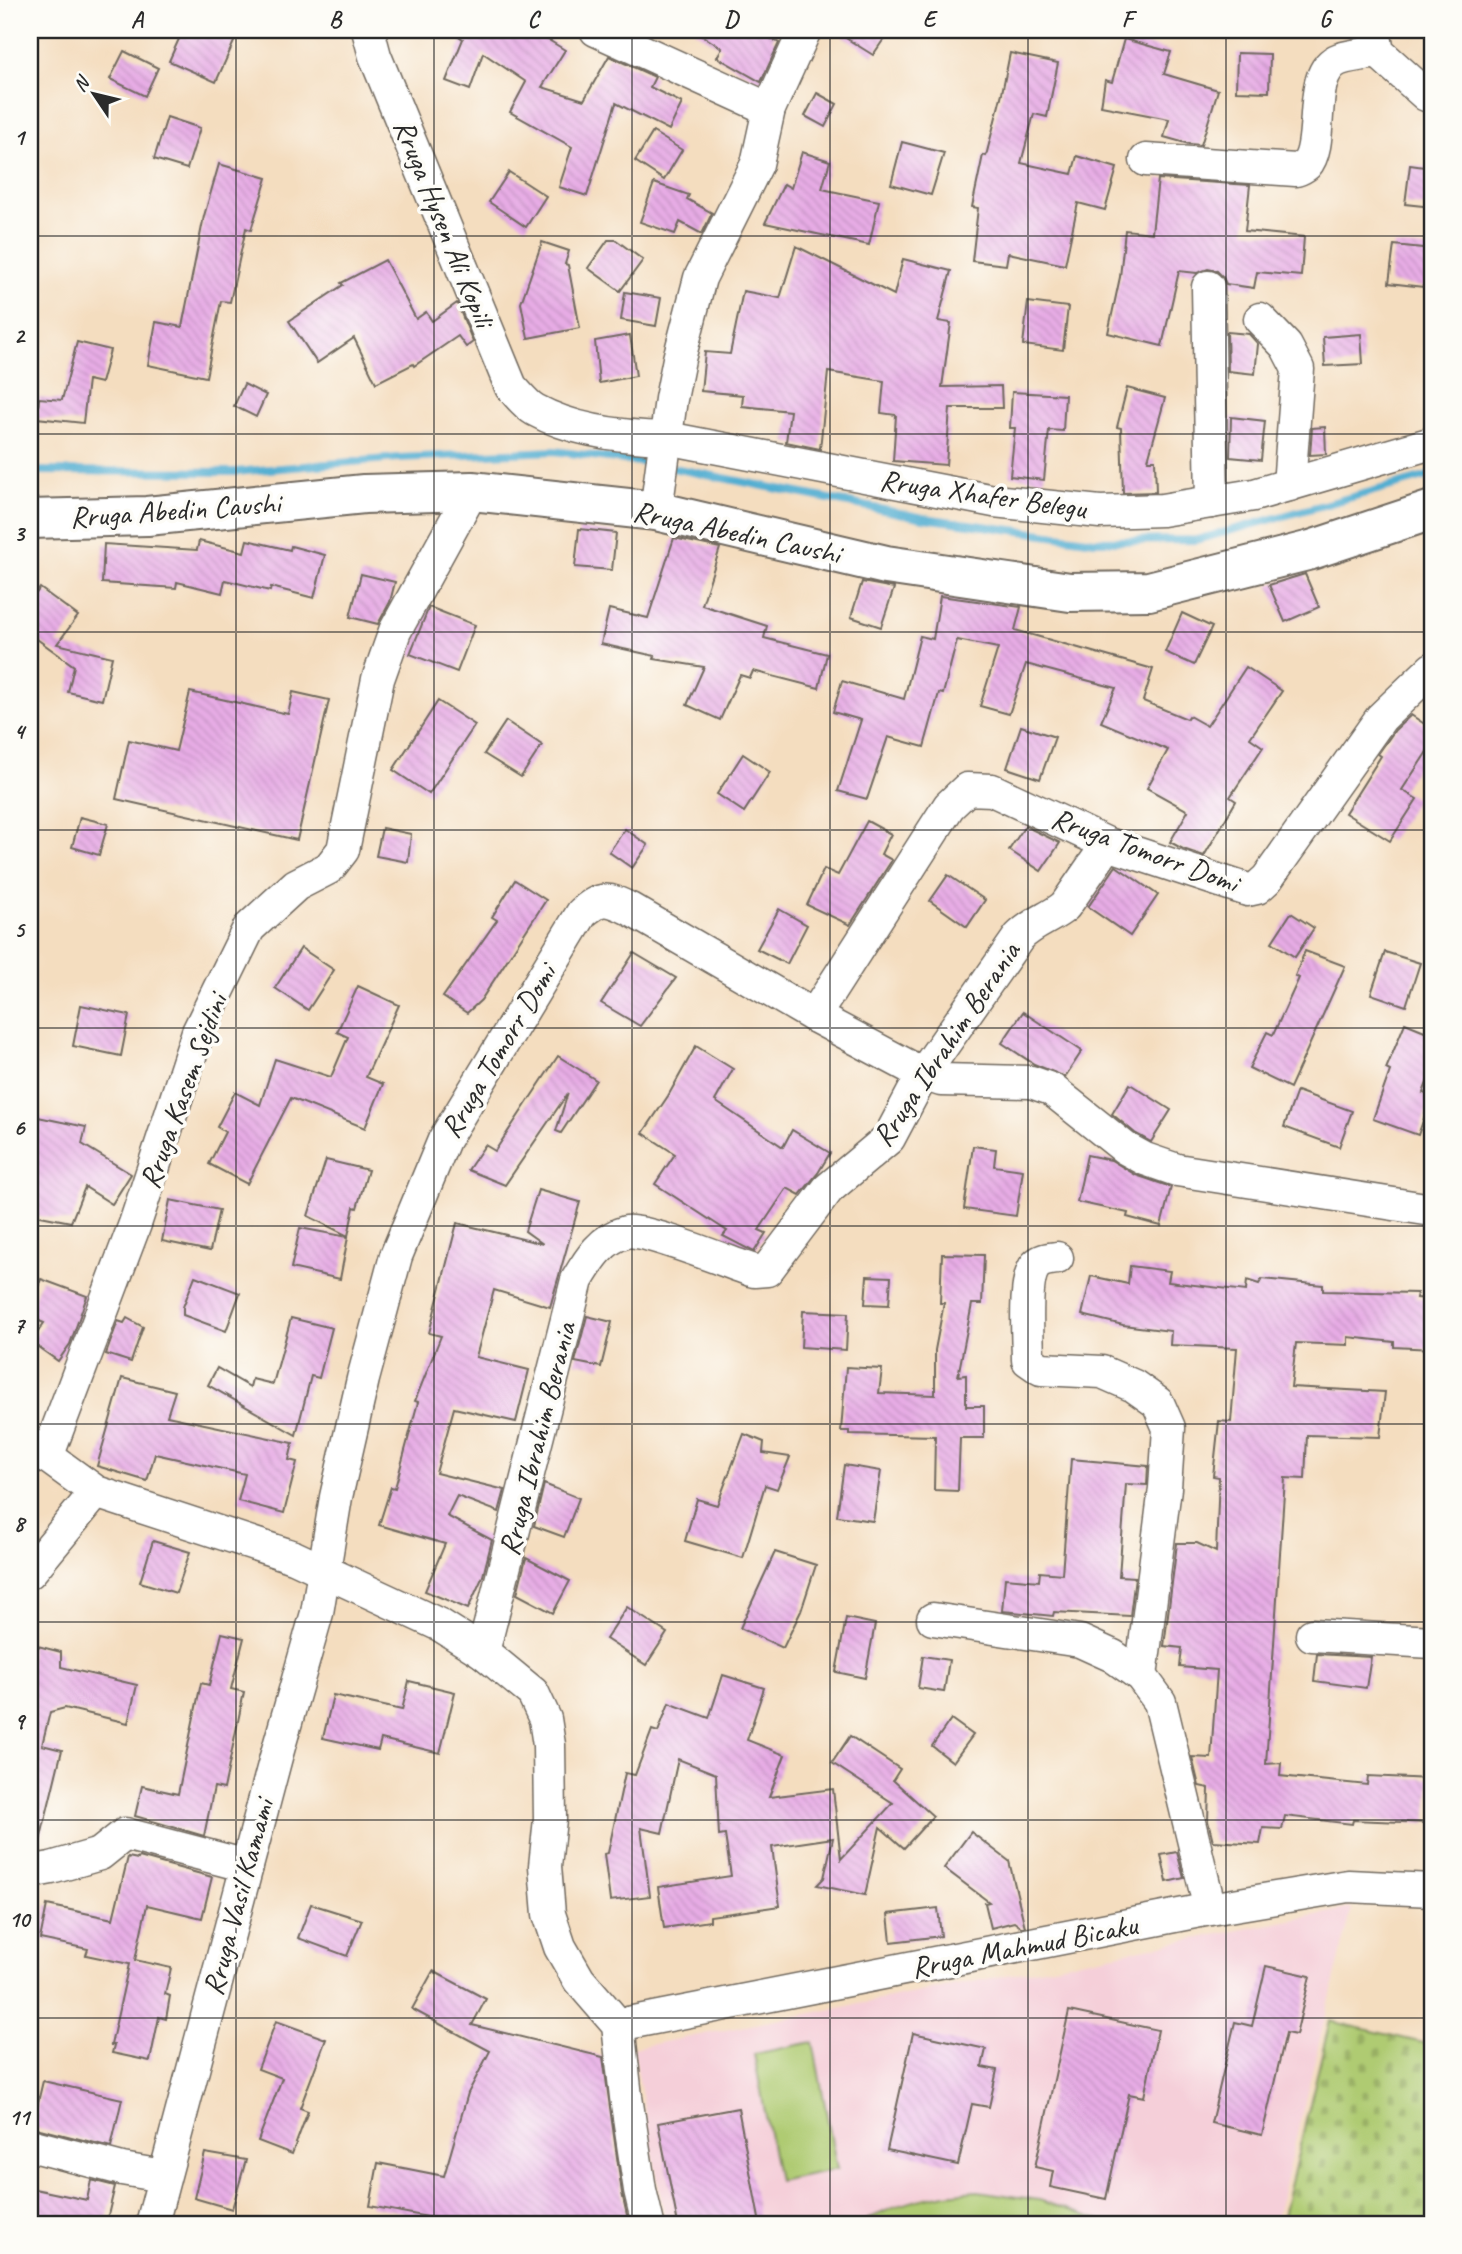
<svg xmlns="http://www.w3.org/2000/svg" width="1462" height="2254" viewBox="0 0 1462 2254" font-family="Caveat,sans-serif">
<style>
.built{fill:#f5cfd9}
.green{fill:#afcb72;stroke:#6d7b4e;stroke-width:2}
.cemetery{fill:url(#cemetery-stones);stroke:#6d7b4e;stroke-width:2}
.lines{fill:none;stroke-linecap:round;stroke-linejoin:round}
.stream{stroke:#53aed1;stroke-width:8}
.building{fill:url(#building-back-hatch)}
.minor-casing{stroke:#71695f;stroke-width:35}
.secondary-casing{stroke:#71695f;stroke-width:42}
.minor{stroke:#fff;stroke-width:32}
.secondary{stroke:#fff;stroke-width:38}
.grid{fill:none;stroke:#2b2b2b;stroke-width:2;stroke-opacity:0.55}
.labels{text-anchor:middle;stroke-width:7;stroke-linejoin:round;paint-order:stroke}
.street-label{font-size:30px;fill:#2b2b2b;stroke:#fdfcf7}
.neatline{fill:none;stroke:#2b2b2b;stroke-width:2.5}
.grid-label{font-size:23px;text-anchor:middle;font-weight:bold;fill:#2b2b2b}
</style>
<defs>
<pattern id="cemetery-stones" width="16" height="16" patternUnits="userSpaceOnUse" patternTransform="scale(1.75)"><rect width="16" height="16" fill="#afcb72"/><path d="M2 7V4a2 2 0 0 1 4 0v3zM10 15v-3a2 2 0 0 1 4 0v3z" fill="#97ae63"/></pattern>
<pattern id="building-back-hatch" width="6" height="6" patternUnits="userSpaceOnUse" patternTransform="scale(1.75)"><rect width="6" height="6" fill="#e7ace5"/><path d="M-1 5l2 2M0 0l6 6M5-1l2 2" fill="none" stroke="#c694c5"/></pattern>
</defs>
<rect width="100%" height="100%" fill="#fdfcf7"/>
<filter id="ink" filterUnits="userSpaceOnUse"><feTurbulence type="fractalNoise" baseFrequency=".0143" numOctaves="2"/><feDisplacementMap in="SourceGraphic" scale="14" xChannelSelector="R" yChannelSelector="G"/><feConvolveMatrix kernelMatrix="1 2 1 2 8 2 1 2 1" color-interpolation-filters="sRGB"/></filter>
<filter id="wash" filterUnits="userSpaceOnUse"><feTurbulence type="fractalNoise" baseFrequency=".00686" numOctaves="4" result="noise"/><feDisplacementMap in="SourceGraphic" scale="28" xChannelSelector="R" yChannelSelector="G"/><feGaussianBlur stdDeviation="1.57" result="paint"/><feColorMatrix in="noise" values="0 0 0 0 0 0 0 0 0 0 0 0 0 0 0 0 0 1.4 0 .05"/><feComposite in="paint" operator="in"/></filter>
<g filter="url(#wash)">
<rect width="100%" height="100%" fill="#f4ddbf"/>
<polygon class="built" points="1352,1908 1275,2224 1112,2224 1039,2200 978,2191 949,2192 923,2197 894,2207 859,2224 666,2224 633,2048"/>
<g class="green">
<polygon points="813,2042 837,2169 778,2181 754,2054"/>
<path d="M978,2191L1039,2200L1112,2224H859C897,2203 934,2193 978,2191Z"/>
</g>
<polygon class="cemetery" points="1330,2021 1432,2045 1432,2224 1281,2224"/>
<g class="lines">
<g class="stream">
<polyline points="668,467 924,518 1095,541 1196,540 1432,475"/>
<polyline points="30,471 235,472 398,458 554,451 655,464"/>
</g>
</g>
<g id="blocks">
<g class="building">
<polygon points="183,30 226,30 237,35 216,82 169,61"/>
<polygon points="449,30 532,30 565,50 542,87 584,100 609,56 655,77 650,87 682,103 669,130 616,103 587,196 559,187 572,147 510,112 526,82 483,53 470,90 446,81 463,39"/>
<polygon points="693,30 777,30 772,39 779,43 761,82 717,57 722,48"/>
<polygon points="833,30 890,30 873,55"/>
<polygon points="1124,39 1171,52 1164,74 1218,90 1201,145 1189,144 1164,137 1169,119 1101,106 1105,80 1112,82"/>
<polygon points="124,51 158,68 145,96 110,79"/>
<polygon points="1010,53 1058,63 1047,117 1034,114 1021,163 1072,174 1077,156 1117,168 1105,210 1078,203 1065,265 1008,253 1006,265 972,261 978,208 972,207 983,155 986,156 1002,93"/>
<polygon points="1237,53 1270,54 1269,92 1236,91"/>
<polygon points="817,93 837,104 825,127 805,116"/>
<polygon points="167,117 200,128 187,169 154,159"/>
<polygon points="653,132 682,150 664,180 635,161"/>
<polygon points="902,142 944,153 931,195 891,184"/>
<polygon points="802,152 830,161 822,189 879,201 869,245 765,223 784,184 791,188"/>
<polygon points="219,164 267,178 251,230 246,228 230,302 221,301 206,377 148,365 156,322 182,327 204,216"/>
<polygon points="1410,165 1432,168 1432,207 1405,204"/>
<polygon points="509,172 546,196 526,227 489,202"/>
<polygon points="1158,179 1250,185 1245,231 1304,237 1301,276 1257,272 1254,288 1226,284 1223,277 1217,271 1208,269 1197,273 1179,271 1162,346 1108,333 1120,277 1125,230 1152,233"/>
<polygon points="654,183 689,195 687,199 712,213 702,234 680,222 675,234 640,222"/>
<polygon points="608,240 616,240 643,260 620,291 588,268"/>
<polygon points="542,242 569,251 565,264 568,265 580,328 528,338 521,303"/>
<polygon points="1394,245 1432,249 1432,288 1389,283"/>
<polygon points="796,246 894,295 903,259 951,271 938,321 951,323 942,387 1001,386 1002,408 950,408 946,465 893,461 896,415 881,413 884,381 828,372 820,449 786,442 790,411 742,406 743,395 701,391 705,352 730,354 743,291 780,298"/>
<polygon points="385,260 416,319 426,312 432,321 457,303 473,342 466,347 458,336 414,366 413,364 376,383 354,338 317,363 289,321 343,285 341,283"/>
<polygon points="625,292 661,298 656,326 621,320"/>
<polygon points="1028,302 1068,307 1063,350 1023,345"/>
<polygon points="1227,332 1249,334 1258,344 1255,374 1228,371"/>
<polygon points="1361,334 1363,364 1325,366 1323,337"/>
<polygon points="630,335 636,376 599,383 595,341"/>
<polygon points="77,342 110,350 101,383 88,380 83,423 37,418 39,398 62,400"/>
<polygon points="244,384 266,395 256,417 234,406"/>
<polygon points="1127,388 1165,398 1148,460 1155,460 1156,492 1123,493 1121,428 1117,427"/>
<polygon points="1012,392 1065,395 1063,431 1049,430 1044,480 1010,476 1015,428 1010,428"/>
<polygon points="1231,417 1265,421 1261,460 1230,457"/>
<polygon points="1325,427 1326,454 1310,455 1312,428"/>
<polygon points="579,529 616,533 612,570 575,567"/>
<polygon points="674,538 720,548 702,605 767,626 764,638 827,654 819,688 753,671 750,678 740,675 720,720 687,705 704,667 654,659 655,656 601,644 609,609 648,618"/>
<polygon points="247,540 290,550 291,546 325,555 314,598 271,587 270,591 225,580 222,593 177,582 176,588 102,583 104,544 197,550 199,541 244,552"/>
<polygon points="361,574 395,582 390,602 378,624 350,617"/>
<polygon points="1305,574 1319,607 1285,622 1269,585"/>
<polygon points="862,582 894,588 881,627 851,617"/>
<polygon points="40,588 78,616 57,644 112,657 102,700 68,692 74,666 30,634 30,602"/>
<polygon points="940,596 1021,607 1015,630 1153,669 1143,701 1187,719 1189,716 1207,726 1246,667 1282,691 1250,738 1263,747 1230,797 1236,801 1204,856 1183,849 1170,842 1188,811 1147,788 1168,750 1101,722 1116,688 1026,664 1009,714 980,706 998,648 957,640 943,694 939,693 924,747 888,737 867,799 838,791 861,720 833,712 842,681 904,699 920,636 933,639"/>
<polygon points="429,607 475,625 457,672 410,654"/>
<polygon points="1182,613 1212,627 1194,665 1165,652"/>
<polygon points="190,692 288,714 293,692 329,700 297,840 116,799 129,740 176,751"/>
<polygon points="438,701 475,725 429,794 393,770"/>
<polygon points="1411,715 1432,729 1432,744 1402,790 1417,799 1390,841 1345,813 1381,756 1378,754 1395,730"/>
<polygon points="506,721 542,745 521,777 484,754"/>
<polygon points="1021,726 1055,737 1040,779 1007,768"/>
<polygon points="743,754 770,772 744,812 717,794"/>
<polygon points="80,817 108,824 99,855 72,847"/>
<polygon points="867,821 891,834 881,854 892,860 850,925 807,905 824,869 838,875"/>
<polygon points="1025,826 1060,843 1041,871 1009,850"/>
<polygon points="382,828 411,834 408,862 376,856"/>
<polygon points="625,829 648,845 632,868 609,852"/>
<polygon points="1116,866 1158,895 1130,936 1088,907"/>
<polygon points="948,875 985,900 967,927 930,901"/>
<polygon points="515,880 546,900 481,1000 467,1013 443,997 497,920 492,917"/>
<polygon points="779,909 807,925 787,964 757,949"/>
<polygon points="1291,913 1314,928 1295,957 1272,942"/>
<polygon points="301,948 334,970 308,1010 275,988"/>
<polygon points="1305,951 1345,966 1290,1088 1249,1068 1267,1032 1273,1035 1299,978 1295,976"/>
<polygon points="1385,952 1420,963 1406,1006 1371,994"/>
<polygon points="634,953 676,978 640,1026 601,1003"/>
<polygon points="358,986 399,1005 366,1077 383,1084 365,1128 291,1098 247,1184 209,1164 225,1132 217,1127 235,1092 260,1105 275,1059 331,1077 348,1037 337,1032"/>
<polygon points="81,1005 129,1015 121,1056 73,1046"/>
<polygon points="1023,1012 1082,1051 1065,1077 1034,1064 1002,1043"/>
<polygon points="1405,1023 1432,1034 1432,1070 1423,1093 1432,1096 1418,1135 1373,1119 1390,1071 1386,1069"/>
<polygon points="696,1046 733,1069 715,1101 783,1147 792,1130 830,1153 818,1173 800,1195 787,1188 759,1230 766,1233 754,1252 723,1236 727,1231 655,1184 675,1154 643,1133 668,1096"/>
<polygon points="558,1056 596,1080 561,1133 556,1131 568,1093 505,1185 468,1170 485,1145 495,1151"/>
<polygon points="1130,1084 1171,1110 1151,1142 1135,1133 1112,1114"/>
<polygon points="1297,1091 1352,1111 1339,1147 1284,1127"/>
<polygon points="38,1117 86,1127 82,1144 131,1174 112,1204 85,1187 71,1222 30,1214 30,1155"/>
<polygon points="973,1146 996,1149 994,1166 1023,1170 1016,1216 964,1209"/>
<polygon points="1087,1155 1111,1160 1136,1175 1171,1187 1161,1226 1127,1217 1128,1213 1077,1202"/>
<polygon points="326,1160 368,1170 357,1208 354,1207 348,1236 308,1216"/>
<polygon points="538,1190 580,1202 550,1307 494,1290 476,1357 529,1370 516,1422 454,1408 436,1473 505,1490 499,1512 457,1496 447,1516 492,1540 483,1576 468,1609 425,1591 445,1544 379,1525 391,1487 395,1488 418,1402 415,1401 441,1336 429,1333 457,1223 543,1244 525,1231"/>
<polygon points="170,1200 219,1210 210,1251 162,1241"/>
<polygon points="300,1228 348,1237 340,1279 291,1268"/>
<polygon points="942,1254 984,1255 982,1304 972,1304 958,1376 966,1375 966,1406 984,1406 984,1438 960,1438 958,1491 934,1490 935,1436 849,1434 849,1431 841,1431 846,1367 882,1369 879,1393 935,1395 935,1350 944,1303 940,1303"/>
<polygon points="1130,1266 1170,1271 1168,1282 1246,1291 1247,1280 1259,1284 1262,1279 1323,1285 1323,1291 1417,1293 1416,1298 1432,1299 1432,1349 1394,1347 1394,1342 1348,1337 1348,1345 1296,1343 1291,1387 1385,1392 1380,1437 1307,1435 1305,1479 1285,1478 1266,1764 1281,1763 1280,1776 1367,1785 1368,1776 1430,1779 1426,1823 1353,1820 1352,1824 1285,1816 1282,1829 1263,1828 1260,1844 1213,1841 1208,1821 1209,1788 1199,1786 1192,1757 1211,1758 1217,1670 1180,1667 1182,1648 1164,1646 1177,1543 1197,1543 1216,1552 1219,1477 1213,1476 1219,1421 1231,1422 1237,1348 1170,1345 1171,1331 1123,1325 1082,1315 1091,1276 1128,1284"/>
<polygon points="195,1276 240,1293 226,1331 183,1315 183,1307"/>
<polygon points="867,1276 891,1277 889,1305 865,1304"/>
<polygon points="41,1279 87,1296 70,1344 58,1361 31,1342 44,1323 30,1317 30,1310"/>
<polygon points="803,1311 848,1313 846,1350 801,1347"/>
<polygon points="587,1316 612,1322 601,1367 575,1362"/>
<polygon points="127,1318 143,1327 131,1362 106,1354 118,1321 124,1323"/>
<polygon points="291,1318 332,1328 319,1378 311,1376 296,1435 208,1385 217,1368 250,1387 252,1379 273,1384"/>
<polygon points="122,1378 175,1391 167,1416 293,1443 289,1460 297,1462 284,1513 238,1501 245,1474 155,1454 147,1481 97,1466"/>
<polygon points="744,1434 764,1442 763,1453 790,1457 777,1489 765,1485 743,1558 685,1541 697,1499 717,1505"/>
<polygon points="1071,1459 1148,1466 1147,1485 1126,1484 1119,1576 1135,1577 1130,1616 1054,1612 1053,1616 1002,1611 1005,1578 1039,1581 1040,1572 1062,1574"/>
<polygon points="844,1465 881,1471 873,1521 837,1516"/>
<polygon points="544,1484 579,1498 564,1537 534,1526"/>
<polygon points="153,1541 190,1552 176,1593 140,1582"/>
<polygon points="775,1552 816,1565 801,1611 783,1648 740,1628"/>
<polygon points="526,1558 570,1581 553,1613 517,1594"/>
<polygon points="627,1607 667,1633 646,1665 606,1639"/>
<polygon points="846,1618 875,1624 865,1678 836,1672"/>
<polygon points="222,1633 244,1638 231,1689 244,1692 224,1789 214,1787 204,1836 135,1816 142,1786 178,1794 201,1683 209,1685"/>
<polygon points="30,1644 61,1652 61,1667 137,1685 128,1723 65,1708 50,1712 42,1745 62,1750 38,1849 30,1848"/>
<polygon points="1317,1654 1371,1657 1366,1688 1314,1681"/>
<polygon points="923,1656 949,1660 944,1692 918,1688"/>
<polygon points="723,1675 764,1688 747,1740 785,1755 769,1797 833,1789 841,1859 893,1803 832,1763 850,1736 900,1769 893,1780 933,1816 904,1848 880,1827 865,1895 817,1885 824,1878 833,1838 772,1847 780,1906 710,1916 710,1921 664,1928 658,1887 731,1876 725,1835 719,1836 716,1774 678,1759 662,1833 641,1828 650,1896 610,1901 604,1854 608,1853 625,1773 635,1775 652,1730 658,1732 669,1703 709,1718"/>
<polygon points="409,1681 455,1692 440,1753 381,1739 378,1750 323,1738 333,1695 402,1710"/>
<polygon points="951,1719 973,1735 953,1762 932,1746"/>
<polygon points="971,1832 1009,1861 1025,1927 1021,1927 1014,1922 991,1928 985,1903 989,1902 944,1868"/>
<polygon points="1177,1852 1184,1878 1167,1882 1161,1855"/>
<polygon points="128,1857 138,1859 139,1857 212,1877 202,1918 147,1905 135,1960 171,1968 165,1994 170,1996 166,2019 159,2017 150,2061 112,2053 114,2045 111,2045 129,1964 86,1955 88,1949 40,1939 47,1905 113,1919"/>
<polygon points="311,1904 362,1920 347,1956 298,1938"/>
<polygon points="938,1908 941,1936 891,1942 888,1914"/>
<polygon points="1266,1966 1310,1976 1296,2035 1286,2033 1262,2135 1211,2123 1235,2022 1252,2026"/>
<polygon points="433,1971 486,1999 472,2025 603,2057 622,2193 629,2224 432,2224 433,2218 370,2206 378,2163 444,2176 468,2093 490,2051 412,2009"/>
<polygon points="1069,2011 1158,2030 1144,2097 1129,2094 1106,2199 1050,2187 1053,2171 1035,2167"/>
<polygon points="276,2021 326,2039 300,2108 308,2111 292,2154 258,2141 282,2078 258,2069"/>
<polygon points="913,2033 986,2049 982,2067 997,2070 989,2107 972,2104 958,2165 887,2150"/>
<polygon points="43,2081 122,2099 111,2147 32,2127"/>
<polygon points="738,2108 760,2224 678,2224 658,2123"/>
<polygon points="205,2153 246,2160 232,2209 194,2198"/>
<polygon points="91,2180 115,2186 106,2224 30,2224 30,2188 87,2200"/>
</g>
</g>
</g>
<g filter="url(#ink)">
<use href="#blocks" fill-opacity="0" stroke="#71695f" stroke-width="2"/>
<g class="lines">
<defs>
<g id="minor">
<path d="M368,30L375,56L511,387C518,394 526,405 535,410C573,431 624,437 667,438L994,501L1100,512L1162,510L1254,495L1432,443"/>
<polyline points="596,30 769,109"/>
<polyline points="1374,30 1378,52 1426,95 1432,97"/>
<path d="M1146,160L1296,170C1298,170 1305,166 1306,165C1326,144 1305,71 1340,59C1352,55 1366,54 1378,52"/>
<polyline points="1208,287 1212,502"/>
<polyline points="1260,319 1286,346 1298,369 1289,485"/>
<polyline points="656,511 671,399 679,359 700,278 757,164 769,109 805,30"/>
<polyline points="814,1016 949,806 967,789 992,790 1108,844 1248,890 1257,888 1267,879 1381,718 1432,669"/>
<path d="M1057,1258C1049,1259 1042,1259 1036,1265C1023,1279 1028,1339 1028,1360L1041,1369L1102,1372L1134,1386L1158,1403L1169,1428L1165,1488L1141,1676"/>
<polyline points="30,1444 96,1492 294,1557 440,1625 483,1652 533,1693 545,1719 549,1745 550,1819 545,1866 549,1914 560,1947 579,1980 618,2025 626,2097 640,2190 648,2224"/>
<polyline points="47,1457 135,1224 198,1032 249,928 296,885 329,868 343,850 378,679 395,631 472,491"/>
<polyline points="30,1572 96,1492"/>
<polyline points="933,1619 1080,1641 1113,1656 1141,1676 1160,1702 1210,1909"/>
<polyline points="1312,1635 1432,1642"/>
<path d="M483,1652L577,1280C589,1260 602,1238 626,1232C644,1228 730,1263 754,1271L767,1270L828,1189L889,1138L923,1074L1019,937C1032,923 1051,918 1065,906L1108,844"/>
<polyline points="30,1872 51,1868 100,1854 125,1834 247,1866"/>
<polyline points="618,2025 1210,1909 1348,1886 1432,1890"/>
<polyline points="30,2145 122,2169 163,2176"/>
<path d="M152,2224L276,1757L317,1613L336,1497L363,1379L396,1256L444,1140L582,913C602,896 608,898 630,909L814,1016L923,1074L941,1080L1031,1082L1051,1089L1125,1148L1145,1159L1177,1170L1432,1210"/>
</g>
<polyline id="secondary" points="30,519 147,516 364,494 472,491 656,511 886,565 1070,592 1149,591 1311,550 1432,510"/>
</defs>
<use href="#minor" class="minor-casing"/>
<use href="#secondary" class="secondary-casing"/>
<use href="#minor" class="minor"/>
<use href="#secondary" class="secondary"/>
</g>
</g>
<path class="grid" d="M236,30V2224M434,30V2224M632,30V2224M830,30V2224M1028,30V2224M1226,30V2224M30,236H1432M30,434H1432M30,632H1432M30,830H1432M30,1028H1432M30,1226H1432M30,1424H1432M30,1622H1432M30,1820H1432M30,2018H1432"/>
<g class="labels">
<g class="street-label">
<text transform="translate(444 223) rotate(68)" y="10">Rruga Hysen Ali Kopili</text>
<text transform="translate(983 494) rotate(8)" y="10">Rruga Xhafer Belegu</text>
<text transform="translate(175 510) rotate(-4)" y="10">Rruga Abedin Caushi</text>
<text transform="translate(737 532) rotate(12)" y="10">Rruga Abedin Caushi</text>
<text transform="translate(1145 850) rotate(20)" y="10">Rruga Tomorr Domi</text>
<text transform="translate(946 1044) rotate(-56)" y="10">Rruga Ibrahim Berania</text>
<text transform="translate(498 1051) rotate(-59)" y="10">Rruga Tomorr Domi</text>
<text transform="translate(183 1091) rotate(-70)" y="10">Rruga Kasem Sejdini</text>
<text transform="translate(537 1439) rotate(-76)" y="10">Rruga Ibrahim Berania</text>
<text transform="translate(238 1897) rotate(-75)" y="10">Rruga Vasil Kamami</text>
<text transform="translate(1024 1946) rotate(-11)" y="10">Rruga Mahmud Bicaku</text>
</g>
</g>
<rect width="1462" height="2254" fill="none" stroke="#fdfcf7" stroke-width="77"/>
<g transform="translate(94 94) rotate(305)" stroke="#fdfcf7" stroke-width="5" paint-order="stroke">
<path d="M0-5L12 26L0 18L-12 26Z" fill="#2b2b2b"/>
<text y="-10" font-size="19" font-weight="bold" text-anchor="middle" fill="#2b2b2b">N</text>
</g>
<rect x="38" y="38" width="1386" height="2178" class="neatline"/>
<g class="grid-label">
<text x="137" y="27">A</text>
<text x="335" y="27">B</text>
<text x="533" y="27">C</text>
<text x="731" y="27">D</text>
<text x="929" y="27">E</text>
<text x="1127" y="27">F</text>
<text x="1325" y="27">G</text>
<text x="19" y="145">1</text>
<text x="19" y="343">2</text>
<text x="19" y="541">3</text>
<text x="19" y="739">4</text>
<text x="19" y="937">5</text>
<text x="19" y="1135">6</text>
<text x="19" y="1333">7</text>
<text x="19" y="1531">8</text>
<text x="19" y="1729">9</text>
<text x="19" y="1927">10</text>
<text x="19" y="2125">11</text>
</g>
</svg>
